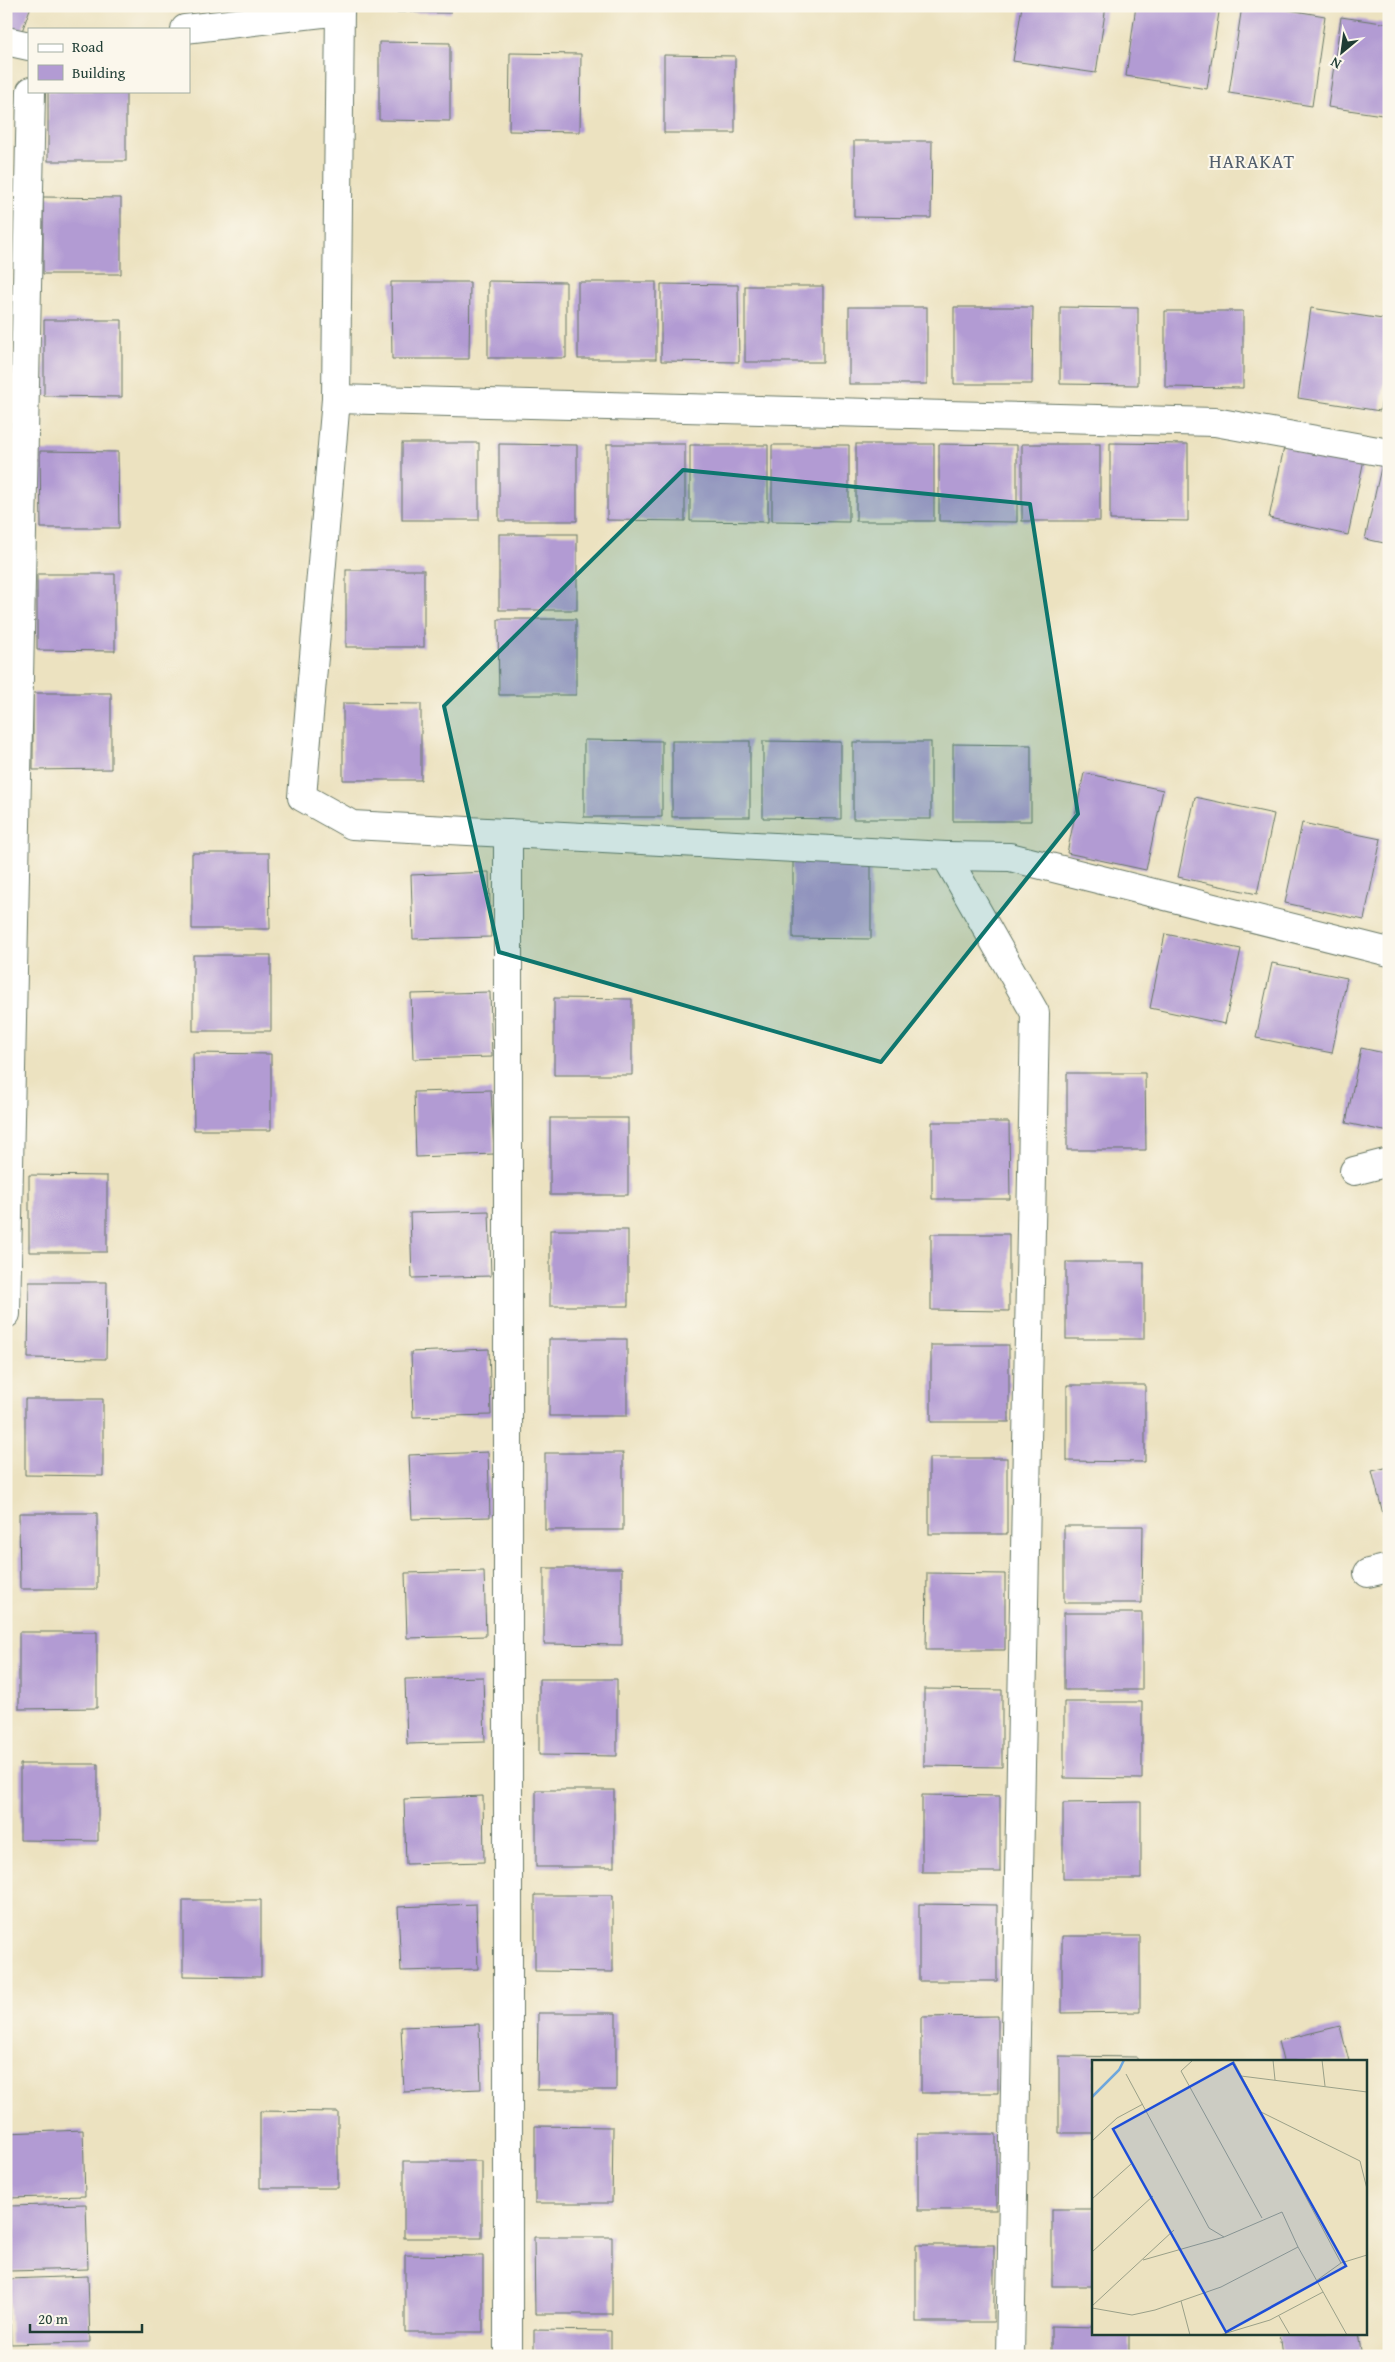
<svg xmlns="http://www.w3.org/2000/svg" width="1395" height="2362" viewBox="0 0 1395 2362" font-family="'Gentium Book Plus',serif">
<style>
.building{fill:#b29bd3}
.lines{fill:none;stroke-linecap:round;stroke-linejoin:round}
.minor-casing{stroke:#677765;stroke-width:30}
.minor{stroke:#fff;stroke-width:28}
.marked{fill:#0f766e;fill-opacity:0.2;stroke:#0f766e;stroke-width:4;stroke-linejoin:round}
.labels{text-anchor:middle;stroke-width:4;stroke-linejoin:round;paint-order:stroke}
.quarter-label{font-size:19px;letter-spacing:1px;fill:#525e6c;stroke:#fbf7ec}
.inset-river{fill:none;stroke:#6ea7dd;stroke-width:2.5}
.inset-road{fill:none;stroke:#9aa088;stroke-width:1}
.view{fill:#1d4ed8;fill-opacity:0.15;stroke:#1d4ed8;stroke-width:2.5}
.inset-edge{fill:none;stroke:#1f3d34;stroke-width:2.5}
</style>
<rect width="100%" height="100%" fill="#fbf7ec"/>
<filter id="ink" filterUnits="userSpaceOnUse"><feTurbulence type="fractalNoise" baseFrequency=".02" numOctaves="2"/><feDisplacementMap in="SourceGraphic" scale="10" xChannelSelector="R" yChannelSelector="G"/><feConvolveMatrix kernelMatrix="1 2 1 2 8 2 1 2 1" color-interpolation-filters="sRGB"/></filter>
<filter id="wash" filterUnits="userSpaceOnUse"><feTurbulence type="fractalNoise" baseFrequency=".0096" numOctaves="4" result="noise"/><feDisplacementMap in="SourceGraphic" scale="20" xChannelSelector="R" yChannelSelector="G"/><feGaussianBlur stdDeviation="1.12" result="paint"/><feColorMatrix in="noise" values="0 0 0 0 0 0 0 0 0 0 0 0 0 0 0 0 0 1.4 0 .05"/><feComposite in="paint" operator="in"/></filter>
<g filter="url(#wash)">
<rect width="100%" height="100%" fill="#ece2c0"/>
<g id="blocks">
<g class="building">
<polygon points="6,6 31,6 21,34 6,28"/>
<polygon points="380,6 451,6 451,13 380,12"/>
<polygon points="1022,6 1106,6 1096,73 1013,61"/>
<polygon points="1136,6 1220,6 1207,89 1126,76"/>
<polygon points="1242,6 1265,6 1325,16 1312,106 1229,93"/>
<polygon points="1341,17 1389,24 1389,116 1328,107"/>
<polygon points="379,42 450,43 450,121 379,120"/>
<polygon points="510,53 581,54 580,132 509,131"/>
<polygon points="664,55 735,56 735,133 664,133"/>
<rect x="48" y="91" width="78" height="70"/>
<polygon points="854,141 932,141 931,218 854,217"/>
<polygon points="43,197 121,198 121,274 43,274"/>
<polygon points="488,281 566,282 566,358 488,358"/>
<polygon points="391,282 470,282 469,359 392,359"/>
<rect x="578" y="282" width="78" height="77"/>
<polygon points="661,284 738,285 739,362 661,361"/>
<rect x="745" y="286" width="78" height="76"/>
<rect x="849" y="307" width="78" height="77"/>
<polygon points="954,307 1033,307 1032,384 954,384"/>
<polygon points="1060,307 1138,308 1138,385 1060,384"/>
<polygon points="1311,308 1389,320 1389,353 1380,411 1298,398"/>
<polygon points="1165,311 1243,311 1243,388 1165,387"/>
<polygon points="44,320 122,320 122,397 44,396"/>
<polygon points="1286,438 1365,455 1348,535 1269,518"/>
<rect x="402" y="443" width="77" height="77"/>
<polygon points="1110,443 1188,444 1188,521 1110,520"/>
<polygon points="499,444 577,445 577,521 499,521"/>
<polygon points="607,444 685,444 685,521 607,520"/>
<rect x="856" y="444" width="78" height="77"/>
<polygon points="939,444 1017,445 1017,522 939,521"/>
<rect x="1022" y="444" width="78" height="77"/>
<polygon points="690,445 768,445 768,522 690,521"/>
<polygon points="772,445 849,445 849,522 772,521"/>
<polygon points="40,451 118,452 119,528 41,528"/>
<polygon points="1383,459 1389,460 1389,544 1365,539"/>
<rect x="499" y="534" width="78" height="76"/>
<rect x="346" y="570" width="78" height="77"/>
<polygon points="37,574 115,574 115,651 37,650"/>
<polygon points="498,619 576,619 576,695 499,695"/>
<polygon points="33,693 111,693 111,769 33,770"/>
<polygon points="343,703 421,704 421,780 343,780"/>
<polygon points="584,740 662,741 662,817 584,817"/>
<rect x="672" y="741" width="78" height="76"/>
<polygon points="763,741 841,742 841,819 763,818"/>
<rect x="853" y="742" width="78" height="77"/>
<polygon points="953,744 1031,745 1031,821 953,821"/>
<polygon points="1084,773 1163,790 1146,870 1067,853"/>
<polygon points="1195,797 1274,814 1257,894 1178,877"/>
<polygon points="1302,823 1381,839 1364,920 1285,903"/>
<polygon points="192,853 269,853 270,929 192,929"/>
<polygon points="793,862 871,862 871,939 793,938"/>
<polygon points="489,872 491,937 413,939 411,875"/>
<polygon points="1165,934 1241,949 1225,1024 1150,1008"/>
<rect x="193" y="955" width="78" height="76"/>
<polygon points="1272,963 1347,978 1332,1053 1256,1038"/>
<polygon points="490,992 492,1057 413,1059 411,994"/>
<polygon points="554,998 632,999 632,1075 554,1075"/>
<polygon points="1361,1048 1389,1054 1389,1132 1346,1123"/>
<polygon points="193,1053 271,1054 271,1130 194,1130"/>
<polygon points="1067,1073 1145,1073 1146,1150 1067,1150"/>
<polygon points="491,1090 494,1154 416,1157 414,1092"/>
<rect x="550" y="1118" width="78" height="77"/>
<polygon points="932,1122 1009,1122 1010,1199 932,1199"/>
<polygon points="29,1175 107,1176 107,1252 29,1252"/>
<polygon points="489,1211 491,1276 412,1278 410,1213"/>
<rect x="550" y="1230" width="78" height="76"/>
<polygon points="931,1234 1009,1234 1009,1311 931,1310"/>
<rect x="1066" y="1262" width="78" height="77"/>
<polygon points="29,1282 107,1282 106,1359 28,1358"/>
<rect x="549" y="1339" width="78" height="77"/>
<rect x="931" y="1345" width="78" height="77"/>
<polygon points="489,1349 491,1415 413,1417 411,1352"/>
<polygon points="1067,1385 1145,1385 1145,1462 1067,1461"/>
<polygon points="25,1399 103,1399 103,1476 25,1475"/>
<polygon points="488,1452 490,1517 412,1519 409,1455"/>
<rect x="545" y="1453" width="78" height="77"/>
<rect x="929" y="1458" width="78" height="76"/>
<polygon points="1389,1467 1389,1533 1388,1533 1372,1471"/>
<polygon points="19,1513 97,1513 97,1589 20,1589"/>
<polygon points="1064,1526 1143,1526 1142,1603 1064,1603"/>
<polygon points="544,1568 622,1568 622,1645 544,1644"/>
<polygon points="484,1571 486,1636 407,1638 405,1573"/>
<polygon points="927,1573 1005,1574 1005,1650 926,1650"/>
<rect x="1064" y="1613" width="78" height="77"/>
<polygon points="19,1632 97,1632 97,1708 19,1709"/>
<polygon points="483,1677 485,1742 407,1744 405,1679"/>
<polygon points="539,1679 617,1679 617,1756 539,1755"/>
<polygon points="924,1689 1002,1690 1002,1767 924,1766"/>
<polygon points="1064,1702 1142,1702 1142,1779 1064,1778"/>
<polygon points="20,1764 98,1764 98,1841 20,1840"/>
<rect x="536" y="1790" width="78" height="77"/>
<polygon points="922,1795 1000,1796 1000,1872 922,1872"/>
<polygon points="483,1796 484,1862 406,1864 404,1799"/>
<polygon points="1141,1802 1141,1879 1063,1879 1063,1803"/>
<polygon points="535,1895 613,1895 613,1972 535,1971"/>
<polygon points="183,1900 261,1900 261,1977 183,1976"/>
<polygon points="476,1904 478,1969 401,1971 398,1907"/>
<polygon points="919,1904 997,1905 997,1981 919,1981"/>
<polygon points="1062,1936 1140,1936 1140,2012 1062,2013"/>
<polygon points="538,2013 616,2013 616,2090 537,2090"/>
<polygon points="998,2016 998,2093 921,2093 921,2017"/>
<polygon points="479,2024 481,2089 404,2092 401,2027"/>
<polygon points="1340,2026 1349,2061 1283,2061 1278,2041"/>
<polygon points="1059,2056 1137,2057 1137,2061 1094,2061 1094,2133 1059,2133"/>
<polygon points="260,2111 338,2112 338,2188 260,2188"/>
<polygon points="535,2126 613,2127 612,2203 535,2203"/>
<polygon points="83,2130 85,2196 8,2198 6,2133"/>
<rect x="918" y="2134" width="78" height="76"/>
<rect x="404" y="2161" width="78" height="77"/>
<polygon points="86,2204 88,2269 10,2271 8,2206"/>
<rect x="1052" y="2209" width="42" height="77"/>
<polygon points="534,2237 612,2237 612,2314 535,2314"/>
<rect x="916" y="2245" width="78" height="77"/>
<polygon points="405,2255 483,2256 483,2332 405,2332"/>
<polygon points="88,2276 90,2342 11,2344 9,2279"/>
<polygon points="1051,2326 1094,2327 1094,2333 1129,2333 1129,2356 1051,2356"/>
<polygon points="534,2330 611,2331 611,2356 534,2356"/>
<polygon points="1279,2333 1358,2333 1362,2356 1282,2356"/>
</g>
</g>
</g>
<g filter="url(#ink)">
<use href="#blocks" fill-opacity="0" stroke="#677765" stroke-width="1"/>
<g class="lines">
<defs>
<g id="minor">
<polyline points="340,6 336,399 302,797 352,825 946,856 1035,1013 1010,2356"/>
<polyline points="185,29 340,11"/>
<polyline points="6,41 29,46"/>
<polyline points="336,399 1215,422 1389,453"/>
<polyline points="946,856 1010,857 1389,952"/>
<polyline points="1354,1171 1389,1162"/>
<polyline points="6,1314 31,91"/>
<polyline points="1368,1573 1389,1568"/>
<polyline points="508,2356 508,833"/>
</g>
</defs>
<use href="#minor" class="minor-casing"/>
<use href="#minor" class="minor"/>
</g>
</g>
<path class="marked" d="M683,470L1030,504L1078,814L881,1062L499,952L444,706Z"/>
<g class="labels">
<g class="quarter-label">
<text x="1252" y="168">HARAKAT</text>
</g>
</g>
<g transform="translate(1092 2060)">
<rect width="275" height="275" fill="#ece2c0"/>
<path class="inset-river" d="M0,37L27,10L32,0"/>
<path class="inset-road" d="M101,0L89,11L170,158M141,0L249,203M181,0L183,20M230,0L233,26M34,14L117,168L132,177L190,152L206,187L255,275M149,16L275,32M169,52L268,101L275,129M0,81L25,58L51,44M0,139L39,104M0,192L61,136M51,200L132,177M224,221L249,203L275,195M89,241L98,275M0,246L82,170M0,248L40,255L63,250L129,227L206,187M187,256L198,275M128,275L178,260L231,232"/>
<path class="view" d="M141,3L254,206L134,272L21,69Z"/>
<rect width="275" height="275" class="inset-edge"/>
</g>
<rect width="1395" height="2362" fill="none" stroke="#fbf7ec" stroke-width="25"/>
<rect x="28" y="28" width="162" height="65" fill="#fbf7ec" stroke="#a3ada2"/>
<rect x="38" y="44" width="25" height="8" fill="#ffffff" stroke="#a3ada2"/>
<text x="72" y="52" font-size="15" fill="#1f3d34">Road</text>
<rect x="38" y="65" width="25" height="15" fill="#b29bd3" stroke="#a3ada2"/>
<text x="72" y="78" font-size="15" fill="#1f3d34">Building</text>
<g transform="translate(1342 52) rotate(209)" stroke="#fbf7ec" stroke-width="4" paint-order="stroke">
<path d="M0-4L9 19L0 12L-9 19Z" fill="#1f3d34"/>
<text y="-8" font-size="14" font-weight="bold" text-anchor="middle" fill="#1f3d34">N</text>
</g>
<path d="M30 2324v8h112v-8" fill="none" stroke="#1f3d34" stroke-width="2.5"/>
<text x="38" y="2324" font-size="15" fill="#1f3d34" stroke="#fbf7ec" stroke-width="4" paint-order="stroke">20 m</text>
</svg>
